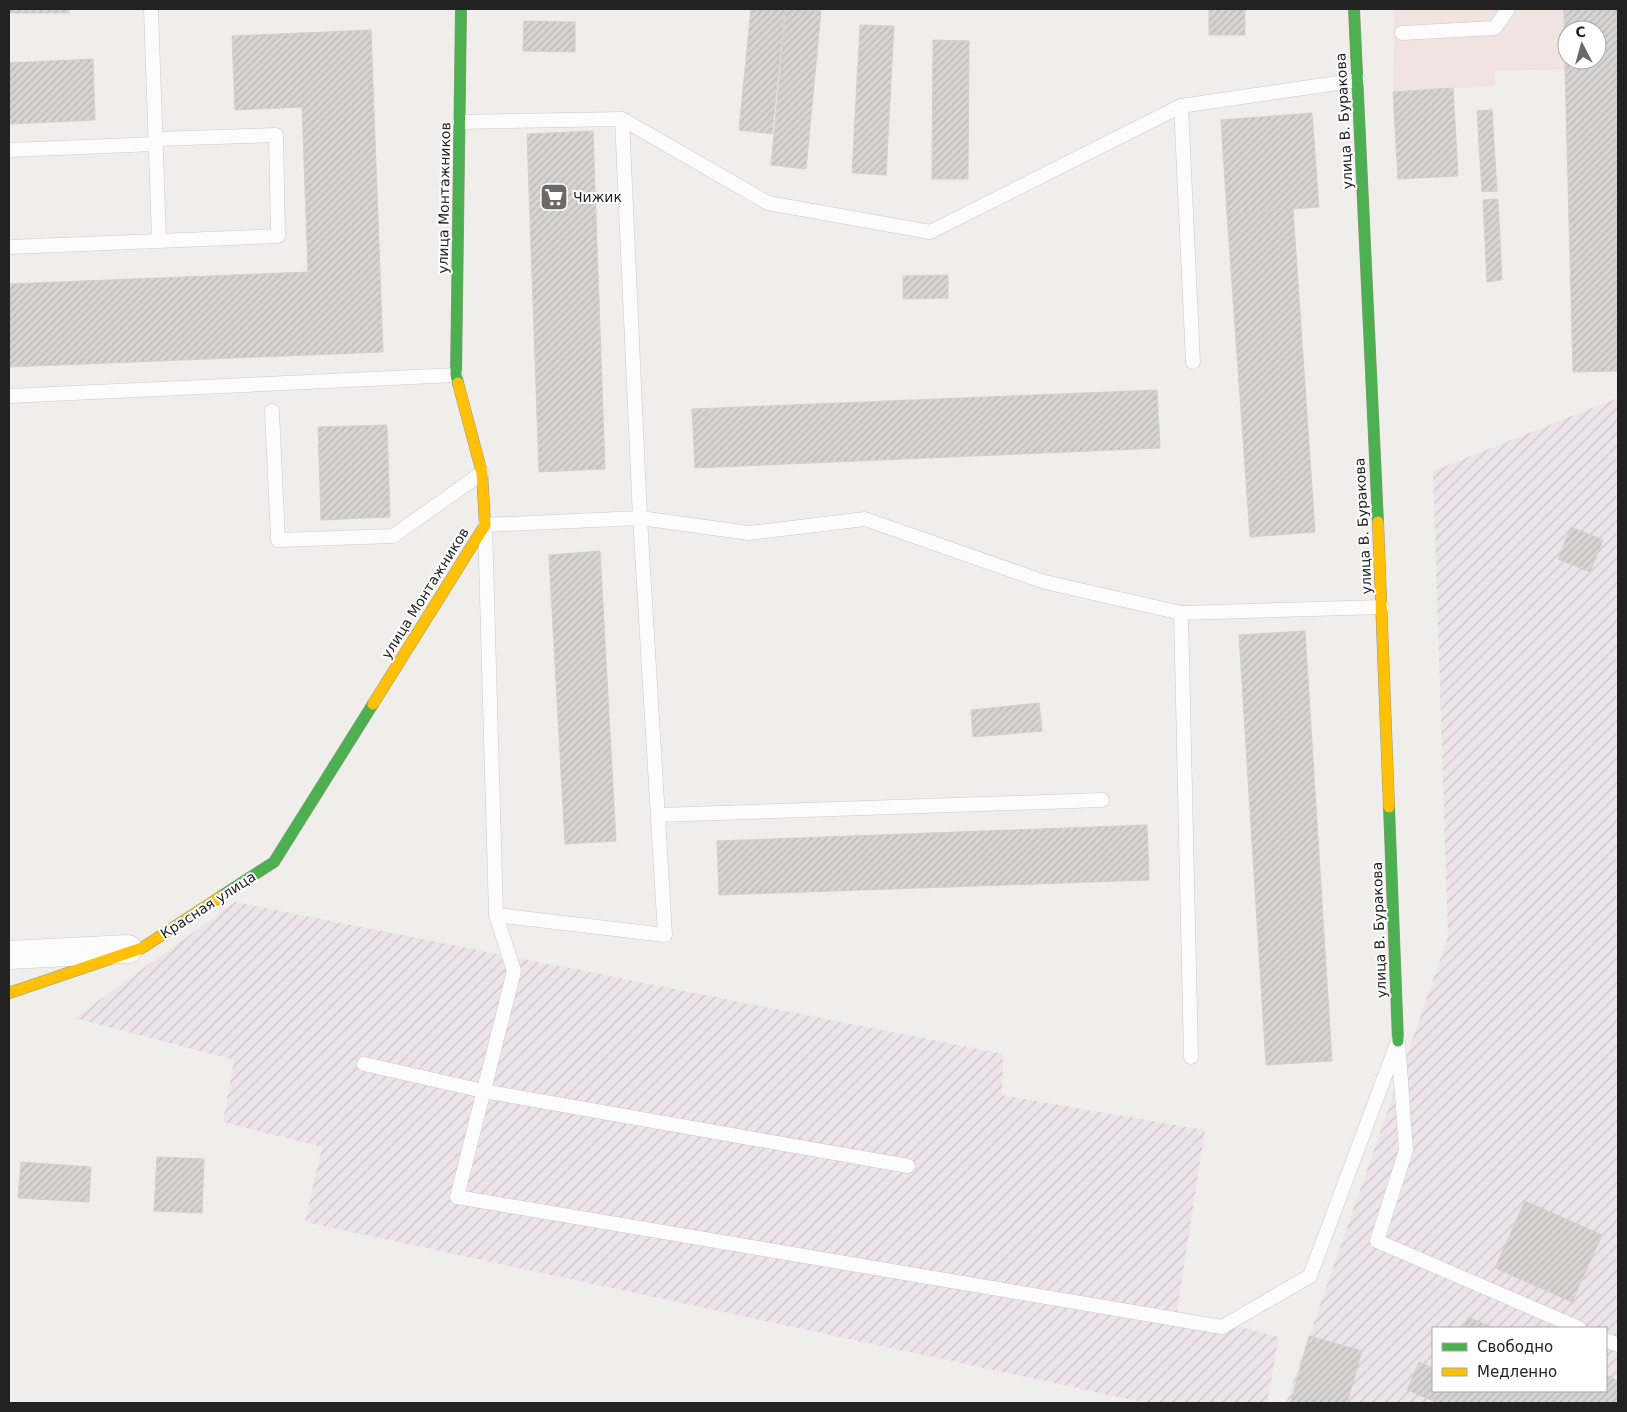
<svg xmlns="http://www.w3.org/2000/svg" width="1627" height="1412" viewBox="0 0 1627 1412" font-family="'DejaVu Sans',sans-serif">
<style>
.commercial{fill:#f1e3e1;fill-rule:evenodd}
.industrial{fill:url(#industrial-furrows);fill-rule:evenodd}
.building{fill:url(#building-hatch);stroke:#d3d0cc;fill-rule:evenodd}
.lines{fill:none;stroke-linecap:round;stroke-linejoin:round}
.lane-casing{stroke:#c9c8c7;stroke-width:15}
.street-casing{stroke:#c9c8c7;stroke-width:29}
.fast-casing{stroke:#999a82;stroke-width:12}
.slow-casing{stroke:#999a82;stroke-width:12}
.lane{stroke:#fdfcfc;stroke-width:14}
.street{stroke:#fdfcfc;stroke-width:28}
.fast{stroke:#4caf50;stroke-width:11}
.slow{stroke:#ffc107;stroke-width:11}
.labels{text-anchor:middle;stroke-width:4;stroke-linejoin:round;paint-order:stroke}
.street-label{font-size:14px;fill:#222;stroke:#fff}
.poi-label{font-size:14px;fill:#222;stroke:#fff;text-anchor:start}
</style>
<defs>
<pattern id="industrial-furrows" width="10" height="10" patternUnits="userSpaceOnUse" patternTransform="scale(1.25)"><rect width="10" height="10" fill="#ede4e9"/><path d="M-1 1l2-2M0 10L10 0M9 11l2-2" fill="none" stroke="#cbc3c8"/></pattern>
<pattern id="building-hatch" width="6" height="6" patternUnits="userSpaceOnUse" patternTransform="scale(1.25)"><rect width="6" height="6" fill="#d7d4d2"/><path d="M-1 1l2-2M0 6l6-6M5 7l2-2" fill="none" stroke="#b8b6b4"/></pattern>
</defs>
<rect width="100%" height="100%" fill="#f0eeeb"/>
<path class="commercial" d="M1394,9H1618V68L1495,71V86L1393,92ZM1567,30H1597V60H1567Z"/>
<g class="industrial">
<path d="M1618,398V1403H1286L1448,937L1433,471ZM1433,1328H1606V1391H1433Z"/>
<polygon points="235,902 1003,1054 1002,1095 1205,1130 1177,1311 1279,1337 1267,1403 1147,1403 305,1222 322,1147 223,1122 234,1060 75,1018"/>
</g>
<g class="building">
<rect x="9" y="9" width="60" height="4"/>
<polygon points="751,9 785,9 772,134 739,130"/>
<polygon points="786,9 821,11 806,169 771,165"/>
<rect x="1209" y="9" width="36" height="26"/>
<path d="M1564,9H1618V68L1565,69ZM1567,30H1597V60H1567Z"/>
<polygon points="524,21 575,22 575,52 523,51"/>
<polygon points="860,25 894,26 886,175 852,173"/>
<polygon points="371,30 383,352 9,367 9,284 308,272 302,107 235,110 232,36"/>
<polygon points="933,40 969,41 968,179 932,179"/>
<polygon points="93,59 95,120 9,124 9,63"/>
<polygon points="1618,68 1618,371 1573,372 1565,69"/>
<polygon points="1453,88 1458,176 1398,179 1393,92"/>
<polygon points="1492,110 1497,191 1482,192 1477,111"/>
<polygon points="1312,113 1319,207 1227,214 1221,120"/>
<polygon points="593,131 605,469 539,472 527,134"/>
<polygon points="1498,199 1502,280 1487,282 1483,200"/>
<polygon points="1293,209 1315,532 1250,537 1227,214"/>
<polygon points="948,275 948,298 903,299 903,276"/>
<polygon points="1157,390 1160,448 695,468 692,409"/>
<polygon points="387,425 390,517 321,520 318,427"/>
<polygon points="1571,527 1603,540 1590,572 1558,559"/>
<polygon points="600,551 616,841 565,844 549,555"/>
<polygon points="1305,631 1332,1061 1266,1065 1239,635"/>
<polygon points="1039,703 1042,731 973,737 971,710"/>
<polygon points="1147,825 1149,880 719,895 717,841"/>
<polygon points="157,1157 204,1159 202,1213 154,1211"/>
<polygon points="21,1162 91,1167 89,1202 18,1198"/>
<polygon points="1525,1201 1602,1235 1572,1302 1495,1268"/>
<polygon points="1468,1317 1494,1328 1463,1328"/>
<polygon points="1309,1336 1362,1351 1347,1403 1297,1403 1291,1402"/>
<polygon points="1419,1362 1433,1368 1433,1391 1606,1391 1606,1375 1618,1381 1618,1403 1438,1403 1407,1390"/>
</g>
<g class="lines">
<defs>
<g id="lane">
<polyline points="151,9 159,240"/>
<polyline points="1402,33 1495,28 1508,9"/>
<polyline points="622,119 640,518 749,533 865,519 1045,582 1181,613"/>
<polyline points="460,122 622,119 768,203 930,232 1181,106"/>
<polyline points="9,150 156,144"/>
<polyline points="9,247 278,236 276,135 155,139"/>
<polyline points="1193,362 1181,106 1358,80"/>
<polyline points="9,396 456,375"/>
<polyline points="272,411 278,540 393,536 482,473"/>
<polygon points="640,518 665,935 496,915 485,525"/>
<polyline points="658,815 1102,800"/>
<polyline points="496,915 514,971 457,1197 1222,1327 1310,1276 1398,1041 1406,1150 1377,1241 1579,1328"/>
<polyline points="1191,1057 1181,613 1382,607"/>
<polyline points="364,1064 483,1091 908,1166"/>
<polyline points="1606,1340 1618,1345"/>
</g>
<polyline id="street" points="9,955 128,949"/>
<g id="fast">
<polyline points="1354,9 1378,522"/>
<polyline points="458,383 456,375 461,9"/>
<polyline points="1389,807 1398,1041"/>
<polyline points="220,897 274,862 373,704"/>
</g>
<g id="slow">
<polyline points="1378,522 1389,807"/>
<polyline points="373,704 485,525 482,473 458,383"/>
<polyline points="9,993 142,948 220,897"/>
</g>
</defs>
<use href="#lane" class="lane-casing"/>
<use href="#street" class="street-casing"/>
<use href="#fast" class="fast-casing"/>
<use href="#slow" class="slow-casing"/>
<use href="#lane" class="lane"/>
<use href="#street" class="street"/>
<use href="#fast" class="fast"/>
<use href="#slow" class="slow"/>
</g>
<defs>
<symbol id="supermarket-square" viewBox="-11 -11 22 22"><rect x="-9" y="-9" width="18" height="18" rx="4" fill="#6a6968" stroke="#fff"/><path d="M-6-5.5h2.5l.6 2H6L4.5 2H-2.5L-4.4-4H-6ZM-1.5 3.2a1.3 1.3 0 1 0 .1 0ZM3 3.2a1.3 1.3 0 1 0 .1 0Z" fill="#fff"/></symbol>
</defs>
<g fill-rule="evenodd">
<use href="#supermarket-square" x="538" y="181" width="32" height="32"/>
</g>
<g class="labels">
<g class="street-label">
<text transform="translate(1344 121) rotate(-93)" y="5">улица В. Буракова</text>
<text transform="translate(444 198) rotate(-89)" y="5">улица Монтажников</text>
<text transform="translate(1363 526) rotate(-93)" y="5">улица В. Буракова</text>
<text transform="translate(425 593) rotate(-58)" y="5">улица Монтажников</text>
<text transform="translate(208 905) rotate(-33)" y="5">Красная улица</text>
<text transform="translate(1379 930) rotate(-92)" y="5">улица В. Буракова</text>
</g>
<g class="poi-label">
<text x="573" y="202">Чижик</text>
</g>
</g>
<rect width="1627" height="1412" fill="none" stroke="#222222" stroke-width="20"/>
<rect x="1432" y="1327" width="175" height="65" fill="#ffffff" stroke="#a7a7a7"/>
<rect x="1442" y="1343" width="25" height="8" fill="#4caf50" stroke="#a7a7a7"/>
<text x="1477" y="1352" font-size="15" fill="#222222">Свободно</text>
<rect x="1442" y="1368" width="25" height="8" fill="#ffc107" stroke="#a7a7a7"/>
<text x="1477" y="1377" font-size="15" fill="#222222">Медленно</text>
<g transform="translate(1582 45) rotate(354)"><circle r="24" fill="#ffffff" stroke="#a7a7a7"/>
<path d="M0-4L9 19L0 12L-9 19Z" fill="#6a6968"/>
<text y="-8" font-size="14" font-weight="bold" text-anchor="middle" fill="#222222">С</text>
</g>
</svg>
